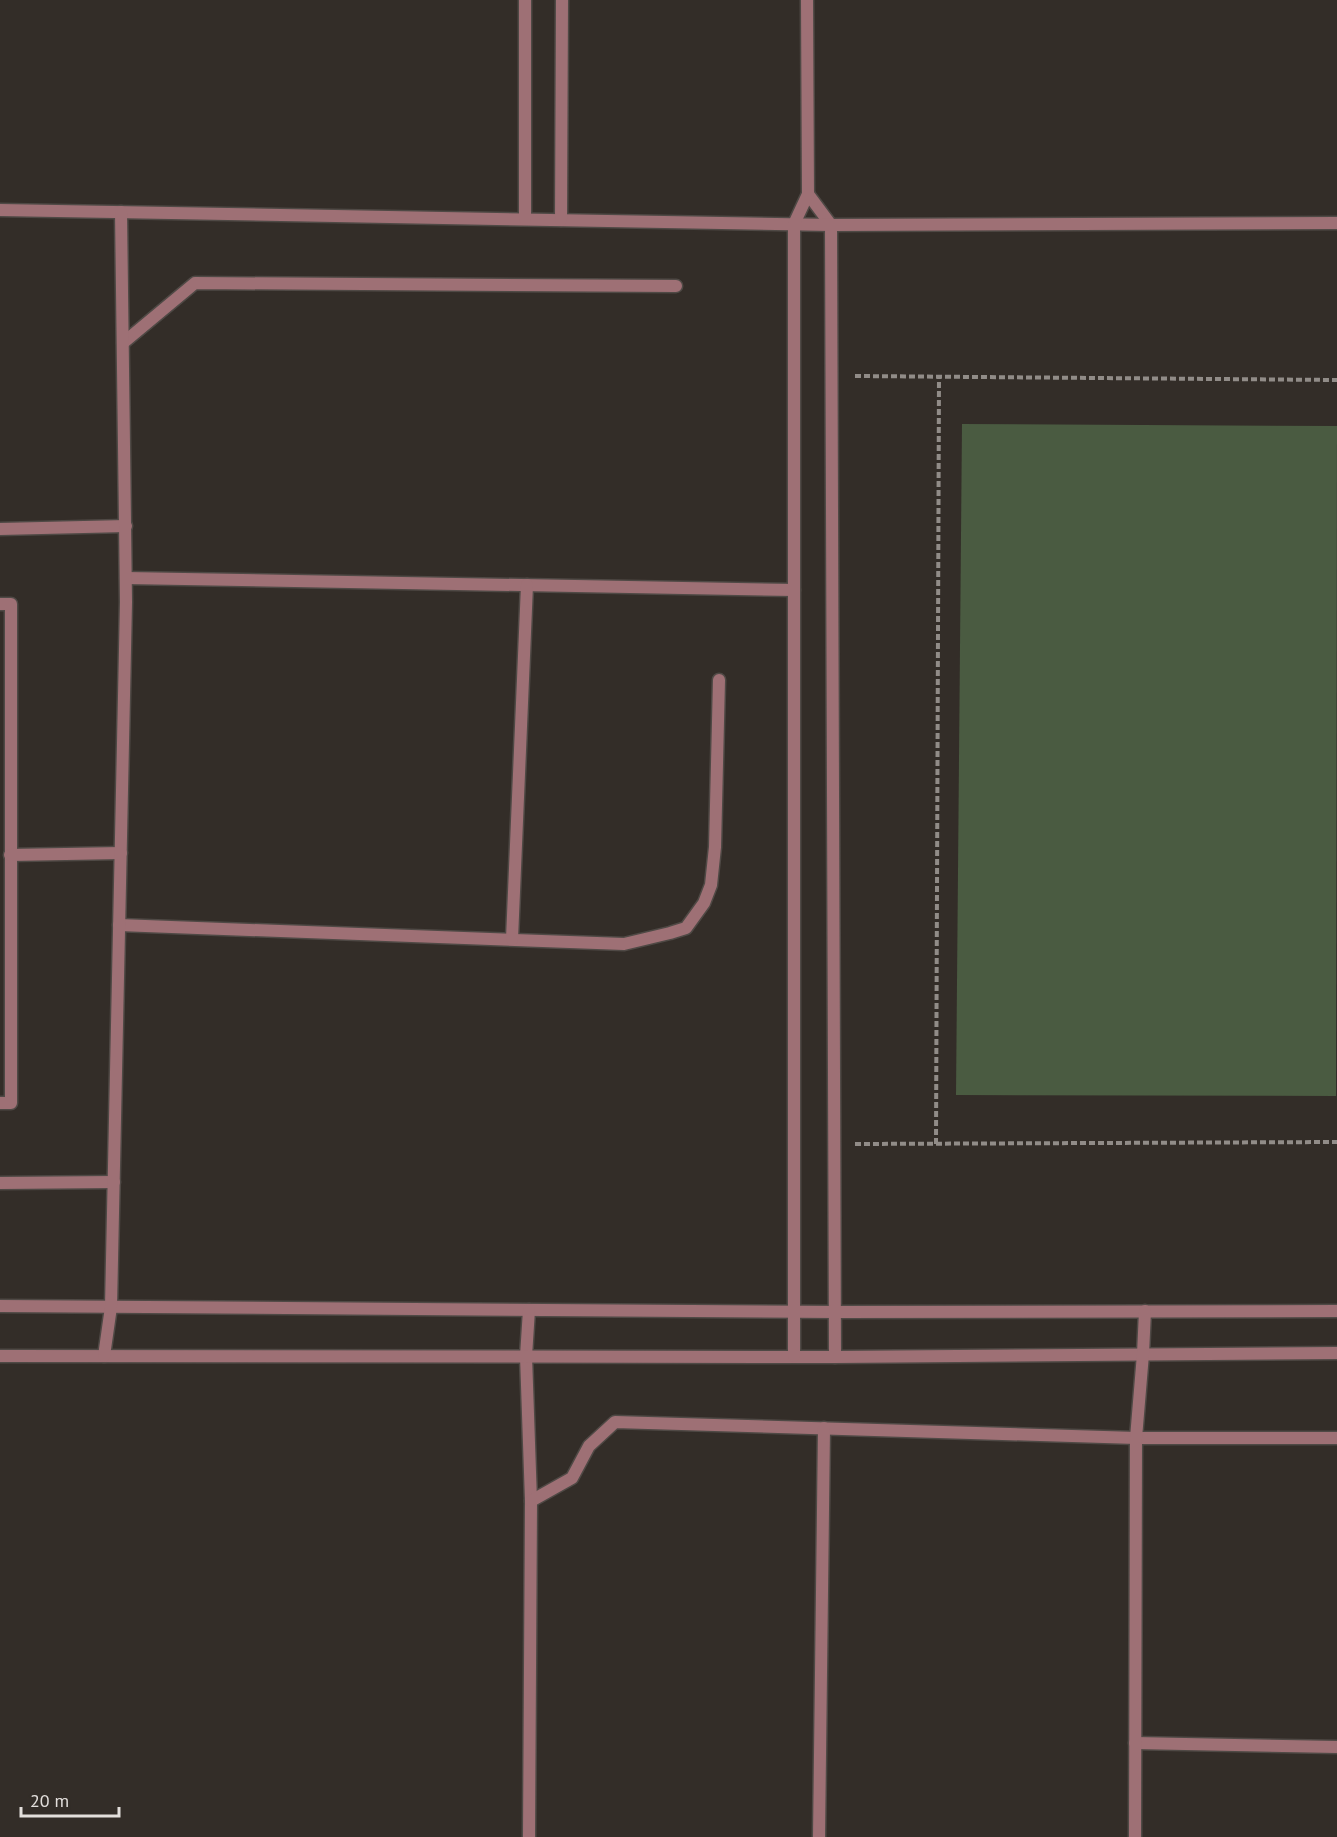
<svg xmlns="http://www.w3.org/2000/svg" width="1337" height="1837" font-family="'PT Sans',sans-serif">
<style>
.green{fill:#4a5b41}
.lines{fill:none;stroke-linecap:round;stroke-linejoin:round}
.service-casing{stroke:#4f4945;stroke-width:15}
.path{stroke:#918c88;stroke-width:4;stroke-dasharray:6 3;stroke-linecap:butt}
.service{stroke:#9e7075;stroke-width:12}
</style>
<rect width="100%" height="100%" fill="#332d28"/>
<!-- green -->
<path class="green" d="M962,424L1337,426L1336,1096L956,1095Z"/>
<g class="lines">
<defs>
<g id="service">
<path d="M808,194L831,225L835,1357"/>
<path d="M0,210L831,225L1337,223"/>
<path d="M525,219V0"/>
<path d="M561,220L562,0"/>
<path d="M123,343L195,283L676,286"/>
<path d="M0,529L126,526"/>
<path d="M126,578L794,590"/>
<path d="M0,604H11V1103H0"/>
<path d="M10,855L121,853"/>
<path d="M119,925L624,944L670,933L686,928L704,903L711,885L715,847L719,680"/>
<path d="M512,939L527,585"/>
<path d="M0,1183L114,1182"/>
<path d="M0,1306L835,1312L1337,1311"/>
<path d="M529,1310L526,1356L531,1501L529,1837"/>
<path d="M0,1356L835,1357L1337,1353"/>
<path d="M104,1356L111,1307L126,602L121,212"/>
<path d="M794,1356V224L808,194L807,0"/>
<path d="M531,1501L572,1478L589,1446L615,1422L1136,1438H1337"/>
<path d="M1135,1743L1337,1747"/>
<path d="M819,1837L824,1428"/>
<path d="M1135,1837L1136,1438L1143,1354L1145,1311"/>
</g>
</defs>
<!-- service casing -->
<use href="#service" class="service-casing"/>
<!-- path -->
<g class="path">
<path d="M855,376L1337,380"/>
<path d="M855,1144L1337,1142"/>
<path d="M936,1144L939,377"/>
</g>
<!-- service -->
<use href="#service" class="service"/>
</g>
<!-- scale -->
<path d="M21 1807v9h98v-9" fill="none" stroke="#e3dfdc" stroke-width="3"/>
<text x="30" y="1807" font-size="18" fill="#e3dfdc" stroke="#332d28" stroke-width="4.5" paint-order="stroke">20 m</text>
</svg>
